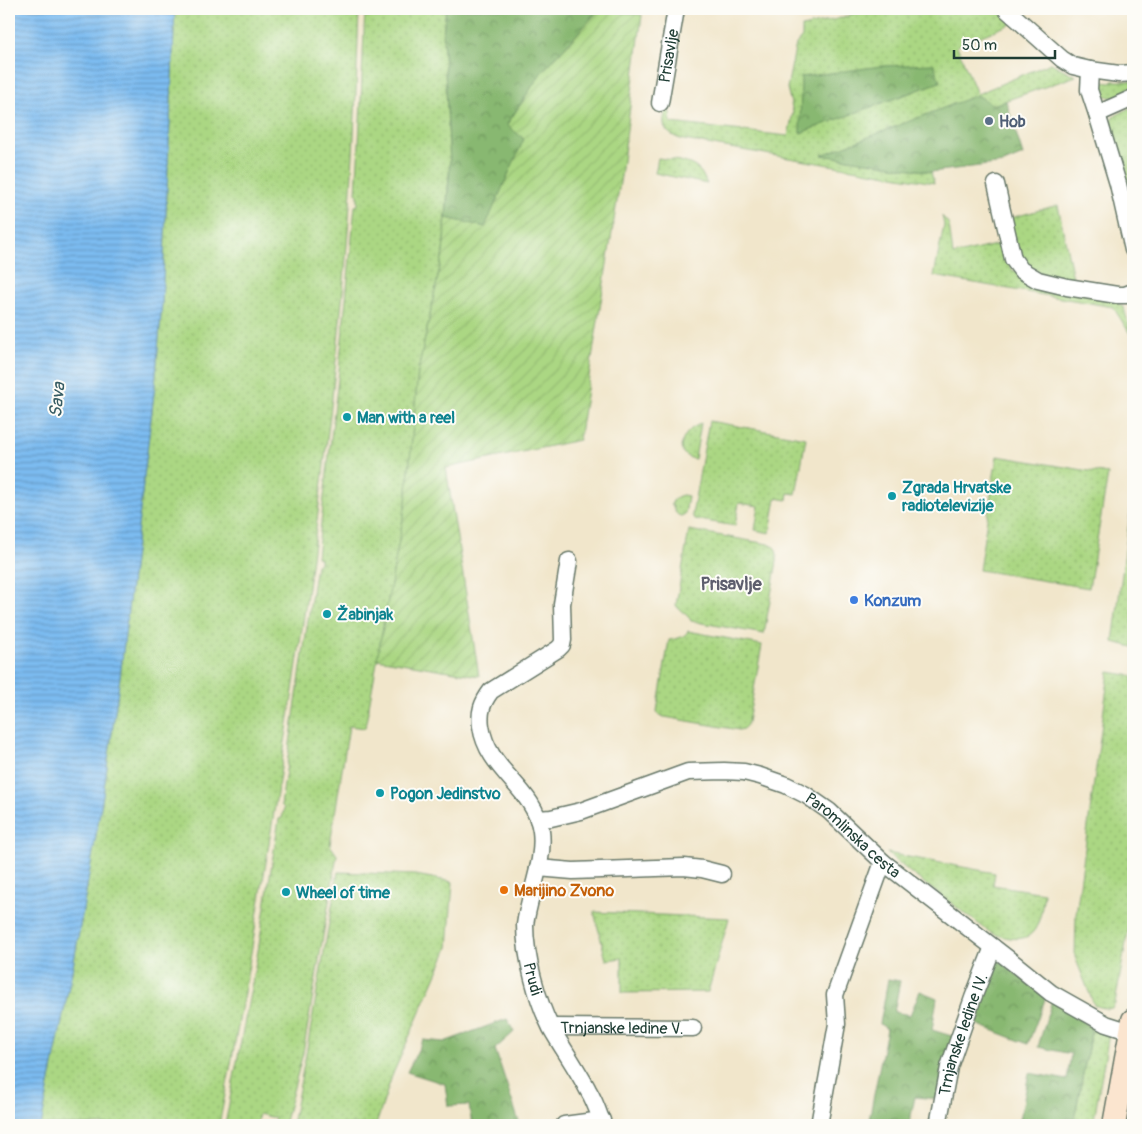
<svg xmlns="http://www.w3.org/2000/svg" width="1142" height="1134" font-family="Pangolin,sans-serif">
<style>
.grass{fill:url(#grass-dots);stroke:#658a5c}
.forest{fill:url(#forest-crowns);stroke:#547a52}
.garden{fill:url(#garden-furrows);stroke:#658a5c}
.water{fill:url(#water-rules);stroke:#4e7c92}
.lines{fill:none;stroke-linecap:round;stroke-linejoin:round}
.minor-casing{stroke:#687869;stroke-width:19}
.secondary-casing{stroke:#687869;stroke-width:25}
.minor{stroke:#fff;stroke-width:16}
.secondary{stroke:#fbe5cf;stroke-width:22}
.service-dot{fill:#5c6f8a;stroke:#fdfcf7;stroke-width:2}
.culture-dot{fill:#0f9aa8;stroke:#fdfcf7;stroke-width:2}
.shop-dot{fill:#3f7fe0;stroke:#fdfcf7;stroke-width:2}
.food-dot{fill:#e8710a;stroke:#fdfcf7;stroke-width:2}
.labels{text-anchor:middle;stroke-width:4;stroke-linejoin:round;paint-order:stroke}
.street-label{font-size:16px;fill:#1f3d34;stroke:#fdfcf7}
.service-label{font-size:16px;font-weight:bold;fill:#4e5e75;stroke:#fdfcf7;text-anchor:start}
.culture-label{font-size:16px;font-weight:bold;fill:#0d838f;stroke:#fdfcf7;text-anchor:start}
.shop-label{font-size:16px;font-weight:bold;fill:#366cbe;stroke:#fdfcf7;text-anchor:start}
.food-label{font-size:16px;font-weight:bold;fill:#c56008;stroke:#fdfcf7;text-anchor:start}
.water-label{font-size:18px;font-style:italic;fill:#365c63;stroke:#fdfcf7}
.neighbourhood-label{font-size:18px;font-weight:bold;fill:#5d5e6d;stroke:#fdfcf7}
</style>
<defs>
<pattern id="grass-dots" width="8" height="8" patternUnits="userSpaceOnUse" patternTransform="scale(1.25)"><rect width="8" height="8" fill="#abd783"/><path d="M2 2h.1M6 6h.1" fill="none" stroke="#93b972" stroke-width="1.8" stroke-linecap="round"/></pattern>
<pattern id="forest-crowns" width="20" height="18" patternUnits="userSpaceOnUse" patternTransform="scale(1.25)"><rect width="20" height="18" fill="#88b871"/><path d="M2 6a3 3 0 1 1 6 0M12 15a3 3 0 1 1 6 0" fill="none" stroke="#6f975e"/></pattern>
<pattern id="garden-furrows" width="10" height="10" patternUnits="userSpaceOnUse" patternTransform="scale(1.25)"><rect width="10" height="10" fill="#abd783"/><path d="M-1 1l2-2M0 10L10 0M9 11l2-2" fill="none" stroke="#93b972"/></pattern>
<pattern id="water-rules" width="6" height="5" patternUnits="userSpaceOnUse" patternTransform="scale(1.25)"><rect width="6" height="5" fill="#7cbbf0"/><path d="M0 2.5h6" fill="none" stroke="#6599c3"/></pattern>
</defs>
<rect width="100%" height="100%" fill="#fdfcf7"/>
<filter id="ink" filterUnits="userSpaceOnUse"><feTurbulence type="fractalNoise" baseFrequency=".02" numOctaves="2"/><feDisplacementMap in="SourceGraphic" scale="10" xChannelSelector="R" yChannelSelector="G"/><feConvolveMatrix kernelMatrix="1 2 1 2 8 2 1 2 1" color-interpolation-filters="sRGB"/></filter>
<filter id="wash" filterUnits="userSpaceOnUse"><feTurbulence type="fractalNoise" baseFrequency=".0096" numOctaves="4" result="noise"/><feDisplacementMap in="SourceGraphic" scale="20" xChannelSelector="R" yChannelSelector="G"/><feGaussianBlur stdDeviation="1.12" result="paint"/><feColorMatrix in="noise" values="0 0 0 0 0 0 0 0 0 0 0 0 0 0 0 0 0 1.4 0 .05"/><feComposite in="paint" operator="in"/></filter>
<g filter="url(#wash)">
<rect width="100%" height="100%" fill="#f1e6cb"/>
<!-- grass -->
<g class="grass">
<path d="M175,9H359C356,103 352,197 343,291C328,451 306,610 281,768C262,888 243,1007 219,1125H41L74,961L103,795L120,677L155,385L162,303Z"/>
<path d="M365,9H446L443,33L450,163L443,253L418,372L406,503L365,728L349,726L330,845L337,855L303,1053L284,1125H273L275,1118L259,1114L256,1125H225L258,951L279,819L282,818L284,808L281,805L316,565L320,563V558L317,557L339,370L355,206L358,205V195L356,193L359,145Z"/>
<path d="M867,9H996L1013,23L957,46L977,94L1051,63L1076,76L993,105L824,155L931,172L934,183L684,140C676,138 665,133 664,124C663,120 665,115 665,111L670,112L671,123L788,136L793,112L787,88L796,44L802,37V27L841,18Z"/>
<path d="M1112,81H1133V90C1120,97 1112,102 1098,91V87L1101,82L1111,83Z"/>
<path d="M1133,106V205L1128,206L1110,125L1113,117Z"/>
<path d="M658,158C671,160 689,160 699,170C703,174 705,180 707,184L655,173Z"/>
<path d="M1058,205L1074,283L1046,276L1020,261L1007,219Z"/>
<path d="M942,216L949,224L953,255L1004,243L1012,270L1115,301L1124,308L1132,337L1113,307L934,276L944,225Z"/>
<path d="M709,421L806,438L796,494L788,493L787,500L776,498L770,533L755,530L759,506L739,503L735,526L694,519L692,515Z"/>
<path d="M701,423L695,459C678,456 678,444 688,432C691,428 697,426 701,423Z"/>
<path d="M997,456L1108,474L1089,588L979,570Z"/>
<path d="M1133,491V647L1113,642Z"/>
<path d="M683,495L688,496L685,514L681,516C676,515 674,511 673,506L671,505C673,499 677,496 683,495Z"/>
<path d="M689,530L768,544C777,546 777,552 777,561L764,634L691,621C688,614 679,611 676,605Z"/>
<path d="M688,631L762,645L748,722C746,727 744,729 739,730L659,716L657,711L669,640C677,639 685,637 688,631Z"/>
<path d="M1109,672L1133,676V904L1115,1003L1112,1008L1106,1009L1094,1005L1075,957L1076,914Z"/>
<path d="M887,853L995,873L993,885L1044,893C1039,932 1034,948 991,933L912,874Z"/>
<path d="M338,872L416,875L453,882L448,948L392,1076L376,1125H292L306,1054Z"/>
<path d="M594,912L729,918L708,992L622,993V958L606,960Z"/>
<path d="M1092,1028L1109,1034L1093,1125H1073Z"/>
<path d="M1133,1073V1125H1124Z"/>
</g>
<!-- forest -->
<g class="forest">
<path d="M446,9H600L541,73L507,124L524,139L485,227L446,218L450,163L443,33Z"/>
<path d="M934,64L940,82L800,133L801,77L881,66Z"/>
<path d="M977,95L993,105L1006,101L1023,155L1004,163L931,172L822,155Z"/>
<path d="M997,959L1046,997L1028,1044L971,1022Z"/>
<path d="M888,979L900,981L894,1012L910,1015L920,991L937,998L932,1030L955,1037L939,1099L915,1097L909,1125H868L887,1029L880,1024Z"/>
<path d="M1052,1000L1092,1028L1073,1125H1019L1029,1073L1067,1080L1071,1054L1038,1047Z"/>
<path d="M507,1019L514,1032L495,1049L520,1125H472L469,1105L448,1106L445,1084L407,1072L423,1040L444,1042Z"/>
</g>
<!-- garden -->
<path class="garden" d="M600,9L642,15L621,176L579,440L446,468L479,676L377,659L406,503L418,372L443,253L446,218L485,227L524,139L507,125L541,73Z"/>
<!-- water -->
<path class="water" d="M9,9H175L162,303L155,385L120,677L103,795L74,961L41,1125H9Z"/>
</g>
<g filter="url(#ink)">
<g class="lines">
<defs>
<g id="minor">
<path d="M1006,9L1062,59L1073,66L1090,70L1089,90L1097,114L1118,184L1133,250"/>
<path d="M1090,70L1119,74L1133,73"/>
<path id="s1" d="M660,103L676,9"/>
<path d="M1097,114L1133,98"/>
<path d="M996,184L1013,259L1021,270L1038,280L1067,287L1117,295H1125L1133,292"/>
<path id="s2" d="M569,561L562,604L563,640L562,645L558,649L491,691C482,703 479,712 481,726C487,771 535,788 541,831C545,861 529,894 525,925C525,956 537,1000 551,1028C563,1049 577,1069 588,1090C595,1101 599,1114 603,1125"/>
<path id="s3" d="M538,819L551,818L581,811L688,772L724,771L744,772L760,776L786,785L806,795L829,811L883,862L1015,964L1051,993L1106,1024L1131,1032"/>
<path d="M538,868L573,871L684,867L702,869L722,874"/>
<path id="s4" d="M551,1027L693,1028"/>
<path d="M564,1125L602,1120"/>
<path d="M819,1125L837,1024L835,995L883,862"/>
<path id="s5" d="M938,1125L949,1067L973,998L993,947"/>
</g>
<path id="secondary" d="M1114,1125L1133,1020"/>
</defs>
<!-- minor casing -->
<use href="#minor" class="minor-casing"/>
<!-- secondary casing -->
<use href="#secondary" class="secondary-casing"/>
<!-- minor -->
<use href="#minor" class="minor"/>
<!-- secondary -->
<use href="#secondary" class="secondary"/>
</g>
</g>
<!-- markers -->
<circle class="service-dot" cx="989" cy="121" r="5"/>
<g class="culture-dot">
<circle cx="347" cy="417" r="5"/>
<circle cx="892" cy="496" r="5"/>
<circle cx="327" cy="614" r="5"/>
<circle cx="380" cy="793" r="5"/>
<circle cx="286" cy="892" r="5"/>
</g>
<circle class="shop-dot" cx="854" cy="600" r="5"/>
<circle class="food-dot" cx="504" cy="890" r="5"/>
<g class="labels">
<!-- street labels -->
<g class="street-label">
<text dy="6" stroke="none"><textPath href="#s1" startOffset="48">Prisavlje</textPath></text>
<text dy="6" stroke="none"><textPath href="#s3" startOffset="342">Paromlinska cesta</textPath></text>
<text dy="6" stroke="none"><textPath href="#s2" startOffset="480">Prudi</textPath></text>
<text dy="6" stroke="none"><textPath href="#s4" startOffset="71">Trnjanske ledine V.</textPath></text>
<text dy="6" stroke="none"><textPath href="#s5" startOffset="94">Trnjanske ledine IV.</textPath></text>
</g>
<!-- service labels -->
<g class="service-label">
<text x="999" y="127">Hob</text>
</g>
<!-- culture labels -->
<g class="culture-label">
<text x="357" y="423">Man with a reel</text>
<text x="902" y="493">Zgrada Hrvatske<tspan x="902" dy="18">radiotelevizije</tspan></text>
<text x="337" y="620">Žabinjak</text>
<text x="390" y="799">Pogon Jedinstvo</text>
<text x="296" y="898">Wheel of time</text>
</g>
<!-- shop labels -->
<g class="shop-label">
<text x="864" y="606">Konzum</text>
</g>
<!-- food labels -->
<g class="food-label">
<text x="514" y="896">Marijino Zvono</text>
</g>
<!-- water labels -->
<g class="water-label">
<text transform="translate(57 400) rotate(-84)" y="6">Sava</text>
</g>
<!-- neighbourhood labels -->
<g class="neighbourhood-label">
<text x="731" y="590">Prisavlje</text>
</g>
</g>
<!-- margin -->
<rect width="1142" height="1134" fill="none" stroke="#fdfcf7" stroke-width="30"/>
<!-- scale -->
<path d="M954 50v8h101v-8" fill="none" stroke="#1f3d34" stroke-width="2.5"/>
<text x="962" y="50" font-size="15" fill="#1f3d34" stroke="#fdfcf7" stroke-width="4" paint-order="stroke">50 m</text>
</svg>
